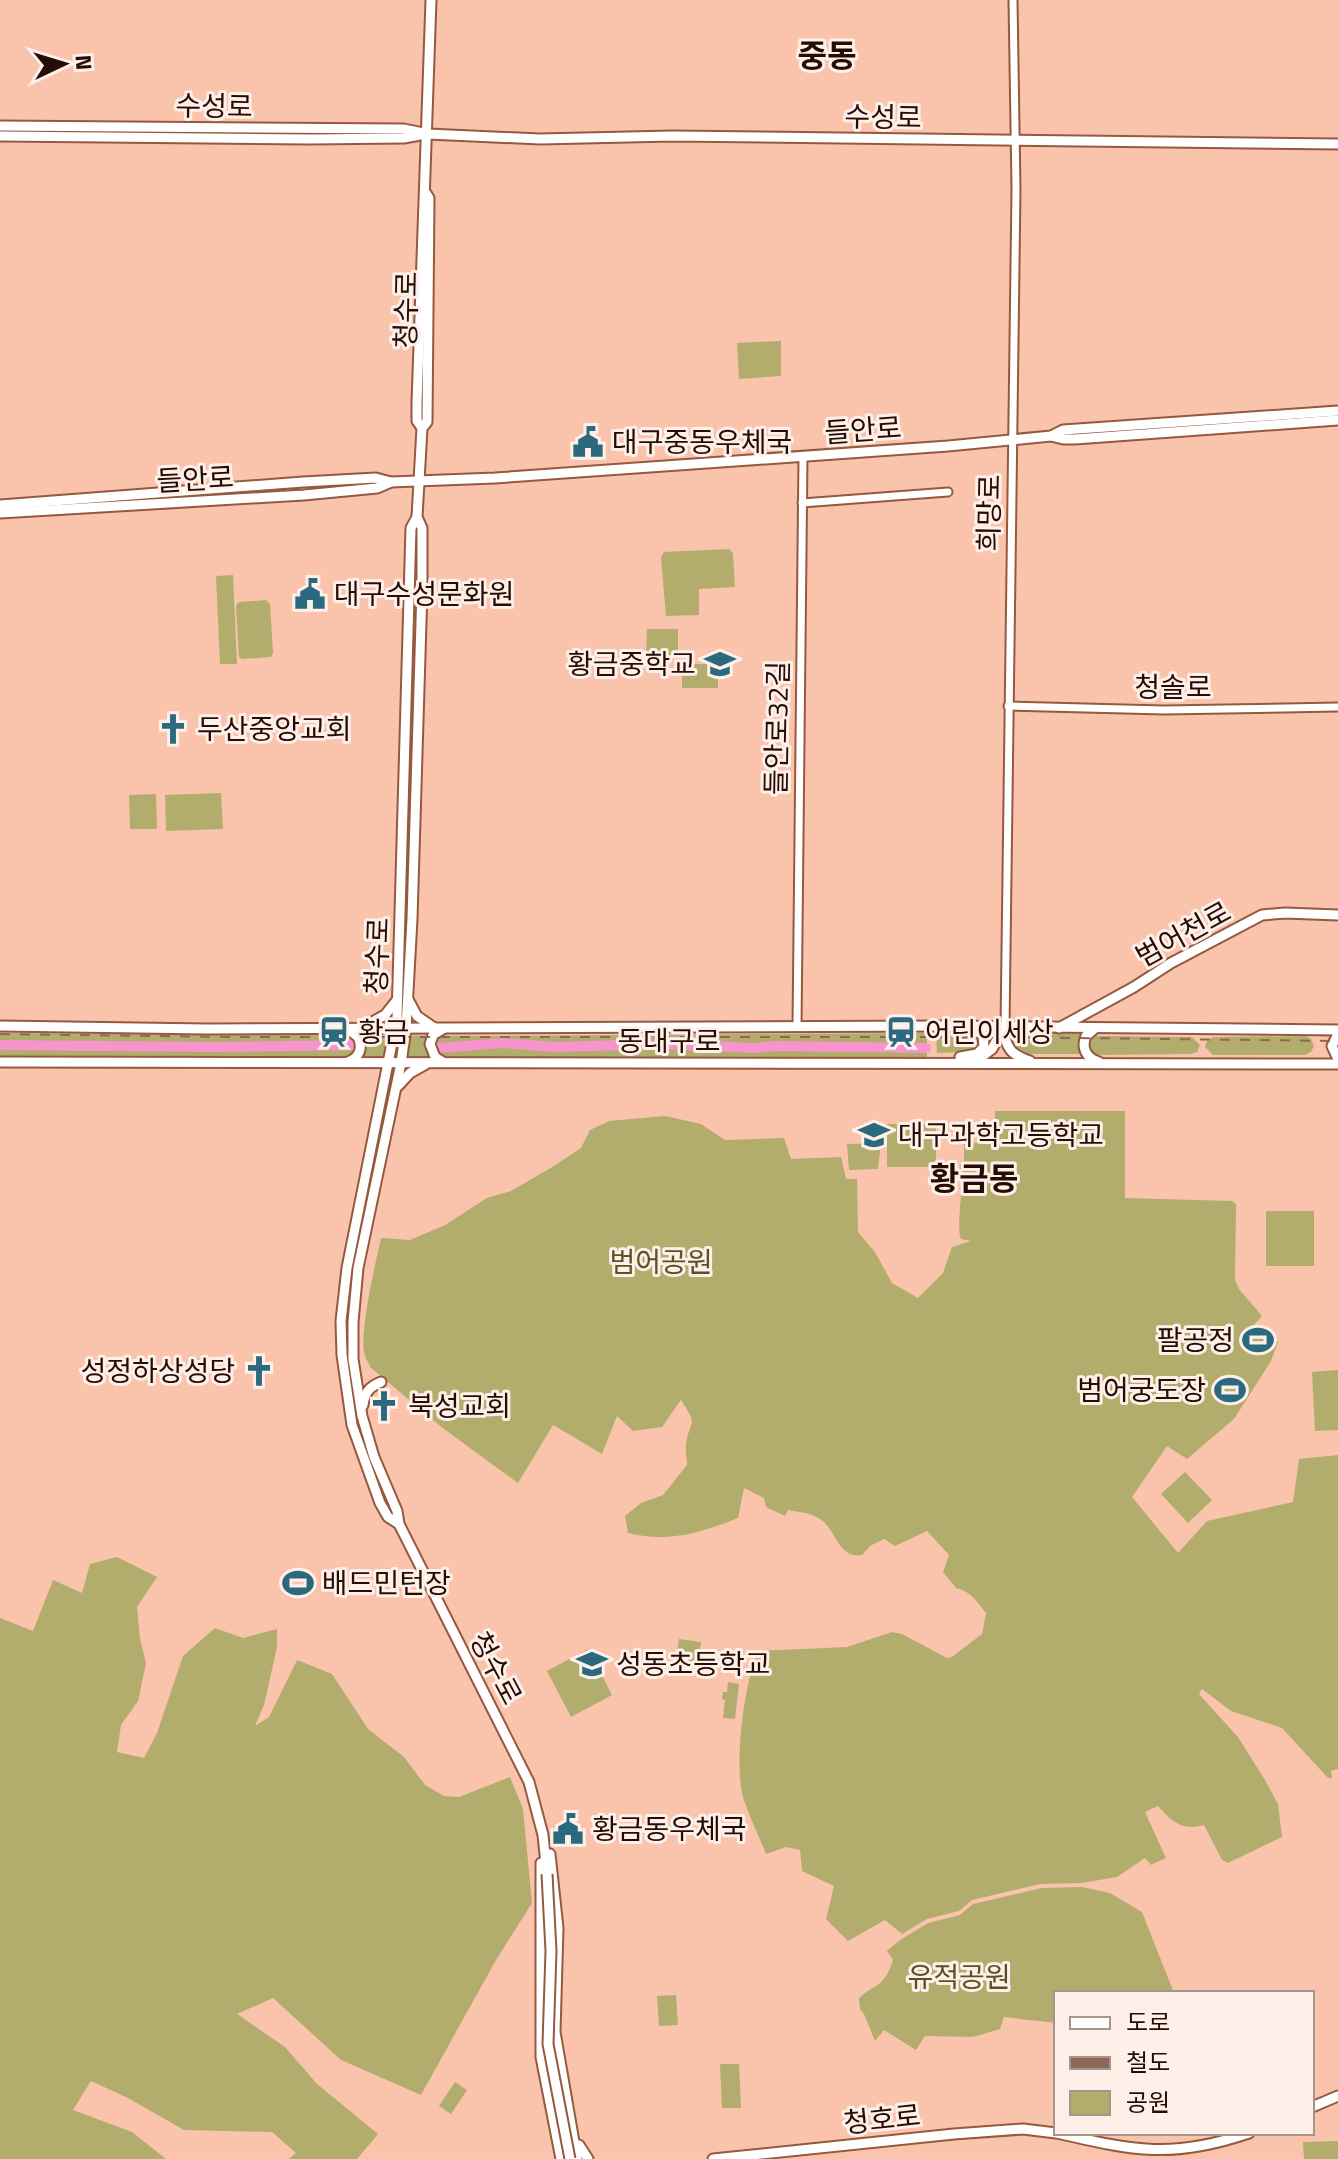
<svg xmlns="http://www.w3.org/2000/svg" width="1338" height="2159" font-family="'Titillium Web','Noto Sans KR',sans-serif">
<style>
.green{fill:#b2ad6d}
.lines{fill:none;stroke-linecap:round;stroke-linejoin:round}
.river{stroke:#f794cd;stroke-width:10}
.minor-casing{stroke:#94593e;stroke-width:11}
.major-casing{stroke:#94593e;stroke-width:13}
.minor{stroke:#fff;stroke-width:7}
.major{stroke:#fff;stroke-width:9}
.rail{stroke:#8e6857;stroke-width:2;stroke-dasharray:10 10;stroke-linecap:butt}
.major-bridge-casing{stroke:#94593e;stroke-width:13;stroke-linecap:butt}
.major-bridge{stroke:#fff;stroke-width:9}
.labels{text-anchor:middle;stroke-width:6;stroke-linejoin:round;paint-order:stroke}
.street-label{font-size:28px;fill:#240d04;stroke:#feefe9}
.poi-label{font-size:28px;fill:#240d04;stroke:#feefe9;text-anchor:start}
.park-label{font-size:28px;fill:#575324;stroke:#feefe9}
.quarter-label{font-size:32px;font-weight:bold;fill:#240d04;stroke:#feefe9}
</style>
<rect width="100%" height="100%" fill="#fac4ac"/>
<!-- green -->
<g class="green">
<path d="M781,341V376L739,379L737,343Z"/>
<path d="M729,549L733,553L735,587L699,589V615L666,616L661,557L664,552Z"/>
<path d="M233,575L237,664H220L216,576Z"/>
<path d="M266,600L270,604L273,653L271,657L242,659L239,657L236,606L239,602Z"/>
<path d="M647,629H678V657L646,656Z"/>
<rect x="682" y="664" width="36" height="24"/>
<path d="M221,793L223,829L166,831L165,795Z"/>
<path d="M156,794L157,829H130L129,795Z"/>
<path d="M976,1031L984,1042L976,1052L937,1053L936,1032Z"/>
<path d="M1018,1032L1086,1034L1079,1045L1084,1054H1020L1012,1044Z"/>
<path d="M0,1033L481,1036L927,1033V1058L0,1056Z"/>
<path d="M1095,1036L1192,1037L1200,1045L1197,1052L1191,1054L1096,1055L1092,1054L1086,1047L1089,1039Z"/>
<path d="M1306,1036L1311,1039L1314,1046L1311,1052L1305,1055H1213L1205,1047L1207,1041L1213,1037Z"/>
<path d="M995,1111H1125V1198L1232,1201L1236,1204L1235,1280L1239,1289L1262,1316L1249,1330L1269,1328L1278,1342L1271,1361L1234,1419L1187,1459L1167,1446L1132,1497L1178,1553L1207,1521L1293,1502L1299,1459L1338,1455V1769L1331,1771L1332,1778H1328L1282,1728L1231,1711L1202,1689L1199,1694L1238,1737L1265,1780L1278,1804L1282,1837L1228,1863L1222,1860L1204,1825C1182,1831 1172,1822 1158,1806L1145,1812L1166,1858L1151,1865L1145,1858L1117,1877L1082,1883L1040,1884L972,1900L959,1911L927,1919L902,1934L885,1920L848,1941L826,1919L834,1886L802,1871L800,1850L786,1847L766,1854C759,1836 749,1816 743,1797C734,1765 744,1680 759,1651L847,1647L892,1632L902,1634L947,1658L952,1657L982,1634L986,1613C977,1602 971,1591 956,1588L943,1572L949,1555L927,1531L895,1546L884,1539L870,1546L862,1555C838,1559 836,1529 820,1519C811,1513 799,1512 788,1510L785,1516L766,1507L764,1498L744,1488L738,1518C701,1533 667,1543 628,1533L625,1516L641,1503L663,1495L687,1465C687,1459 685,1450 686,1444C690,1418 699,1428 681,1400L662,1427L633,1431L617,1416L602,1454L553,1425L518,1483L444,1429L370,1367C369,1363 366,1360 365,1356C358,1336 376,1261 381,1238L410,1240L445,1225L487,1198L511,1191L554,1166L581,1148L590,1130L609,1121L665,1116L701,1124L725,1140L784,1138L791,1159L841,1157L846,1179H857L858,1232L875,1252L892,1283L918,1298L943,1273L952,1247L971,1241L961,1239C956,1229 963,1185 963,1170L960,1169V1164H964V1143L995,1142Z"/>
<rect x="887" y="1124" width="49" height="43"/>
<path d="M881,1143L878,1169L849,1170L847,1144Z"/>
<rect x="1266" y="1211" width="48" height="55"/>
<path d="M1338,1370V1430L1315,1431L1312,1372Z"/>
<path d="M1185,1472L1212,1500L1188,1523L1161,1494Z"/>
<path d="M117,1557L157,1577L137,1607L140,1639L146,1663L138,1701L121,1725L117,1752L144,1758L157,1733L183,1656L215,1628L243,1638L277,1629V1647L264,1705L255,1726L269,1717L297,1660L332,1674L368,1729L404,1757L425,1785L444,1796L459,1797L510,1777L523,1809L532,1903L496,1960L421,2095L341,2060L273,1998L237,2014L285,2047L317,2084L378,2134L357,2159H289L296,2153L272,2132L184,2130L128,2098L91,2081L73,2110L132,2132L166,2159H0V1618L33,1631L53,1580L82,1593L90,1564Z"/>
<path d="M679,1639L701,1642L698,1664L685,1671L677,1651Z"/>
<path d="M588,1649L612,1695L571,1717L547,1671Z"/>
<path d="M728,1682L739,1684L735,1719L723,1718L725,1700L722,1699L723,1692H727Z"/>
<path d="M1082,1887L1110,1893L1142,1912L1174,1993H1056V2023L1004,2017L1000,2029L973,2037L925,2036L916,2050L884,2030L875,2041L864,2014L860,2009L859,1998C877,1982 884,1988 893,1960L887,1951L900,1940L928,1923L960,1915L973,1904L1042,1888Z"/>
<path d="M676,1995L678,2025L659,2026L657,1996Z"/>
<path d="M720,2064H739L741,2108H722Z"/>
<path d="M455,2082L467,2090L451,2114L439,2106Z"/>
<path d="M1338,2141V2159H1304L1303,2142Z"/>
</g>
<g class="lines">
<!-- river -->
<g class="river">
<path d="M0,1045L214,1047L354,1045"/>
<path d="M439,1048L503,1043L555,1047L663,1044L755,1048L775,1046L926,1048"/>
</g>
<defs>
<g id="minor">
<path d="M802,503L948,492"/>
<path d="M1008,706L1164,710L1338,707"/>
<path d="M797,1027L803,456"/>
<path d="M1005,1027L1016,189L1013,0"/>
</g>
<g id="major">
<path d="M0,126L404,129L428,134L540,139L672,136L1338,144"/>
<path d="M0,136L310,139L404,138L420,135"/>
<path d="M426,193L429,198L427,422L422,428L417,517L422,528V589L412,919L406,1028L401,1063L358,1268L353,1322V1359L362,1416L374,1457L397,1511L399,1524L529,1782L543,1835L547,1874"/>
<path d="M422,428L417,421V403L431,0"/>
<path d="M1051,436L1063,439H1075L1338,420"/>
<path d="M0,505L303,482L376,478L391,482L495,478L948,446L1051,436L1063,430L1338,411"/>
<path d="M0,513L304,495L377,488L391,482"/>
<path d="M409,1001L417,1016L433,1027"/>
<path d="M367,1025L385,1015L397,1000"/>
<path d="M0,1026L207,1029L940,1026L1338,1030"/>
<path d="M1005,1027C1004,1047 1011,1055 1030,1061"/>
<path d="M1059,1028L1134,987L1171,963L1262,915L1285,913L1338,915"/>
<path d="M348,1029L358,1037C363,1048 360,1057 348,1062"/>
<path d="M443,1029L433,1035L430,1044L435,1057L443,1062"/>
<path d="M1094,1029L1086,1036C1081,1048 1086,1058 1099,1062"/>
<path d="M1338,1034L1332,1046L1338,1059"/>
<path d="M960,1057L977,1054L984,1047L983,1035L972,1029"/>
<path d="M977,1060L992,1049L1003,1029"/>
<path d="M0,1062L1338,1064"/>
<path d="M398,1086L410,1073L426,1064"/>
<path d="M363,1405C365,1392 369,1387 381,1382"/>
<path d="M399,1524L388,1517L380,1503L352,1425L342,1355L341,1321L347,1268L397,1018L411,528L417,517"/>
<path d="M550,1854L558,1928L555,2032L577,2159"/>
<path d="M541,1863V2057L561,2159"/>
<path d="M1312,2107L1338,2096"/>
<path d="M1057,2133C1135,2151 1172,2159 1249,2133"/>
<path d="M579,2145L588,2159"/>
<path d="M713,2159L954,2134L1023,2129L1056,2133"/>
</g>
</defs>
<!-- minor casing -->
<use href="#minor" class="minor-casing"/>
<!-- major casing -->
<use href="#major" class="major-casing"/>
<!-- minor -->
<use href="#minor" class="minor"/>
<!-- major -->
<use href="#major" class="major"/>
<!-- rail -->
<path class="rail" d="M0,1034L236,1037H992L1338,1041"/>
<defs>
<path id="major-bridge" d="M547,1874L551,1951L548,2044L570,2159"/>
</defs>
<!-- major-bridge casing -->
<use href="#major-bridge" class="major-bridge-casing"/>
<!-- major-bridge -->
<use href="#major-bridge" class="major-bridge"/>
</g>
<!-- icons -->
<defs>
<symbol id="civic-bare" viewBox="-9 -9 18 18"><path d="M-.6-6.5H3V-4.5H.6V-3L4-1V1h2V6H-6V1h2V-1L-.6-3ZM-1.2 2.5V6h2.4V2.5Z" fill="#2b697f" stroke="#feefe9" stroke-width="2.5" paint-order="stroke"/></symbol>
<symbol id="school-bare" viewBox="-9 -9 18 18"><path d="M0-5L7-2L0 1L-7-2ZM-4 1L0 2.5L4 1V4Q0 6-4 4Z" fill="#2b697f" stroke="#feefe9" stroke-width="2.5" paint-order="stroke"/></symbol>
<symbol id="church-bare" viewBox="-9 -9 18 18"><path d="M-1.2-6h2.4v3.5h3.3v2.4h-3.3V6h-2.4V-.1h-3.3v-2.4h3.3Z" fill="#2b697f" stroke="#feefe9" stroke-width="2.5" paint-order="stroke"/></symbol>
<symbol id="station-bare" viewBox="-9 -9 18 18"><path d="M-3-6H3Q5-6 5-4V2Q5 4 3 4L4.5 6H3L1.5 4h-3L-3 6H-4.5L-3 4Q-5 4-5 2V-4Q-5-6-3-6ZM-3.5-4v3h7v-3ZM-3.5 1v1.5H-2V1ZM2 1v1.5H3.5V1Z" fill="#2b697f" stroke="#feefe9" stroke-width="2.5" paint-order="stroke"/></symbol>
<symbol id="stadium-bare" viewBox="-9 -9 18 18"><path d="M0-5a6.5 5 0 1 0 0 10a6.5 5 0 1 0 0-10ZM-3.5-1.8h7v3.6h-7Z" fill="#2b697f" stroke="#feefe9" stroke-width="2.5" paint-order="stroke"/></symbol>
</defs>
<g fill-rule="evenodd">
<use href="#civic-bare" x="566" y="420" width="44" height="44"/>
<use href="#civic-bare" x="288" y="572" width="44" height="44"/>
<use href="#school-bare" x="698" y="642" width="44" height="44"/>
<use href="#church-bare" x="151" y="707" width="44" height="44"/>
<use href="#station-bare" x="312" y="1010" width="44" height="44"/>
<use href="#station-bare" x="879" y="1010" width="44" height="44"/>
<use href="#school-bare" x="852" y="1113" width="44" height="44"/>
<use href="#stadium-bare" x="1236" y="1318" width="44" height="44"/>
<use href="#church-bare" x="237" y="1349" width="44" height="44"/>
<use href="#stadium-bare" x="1208" y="1368" width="44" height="44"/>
<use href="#church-bare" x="362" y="1384" width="44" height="44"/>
<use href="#stadium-bare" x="276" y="1561" width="44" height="44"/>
<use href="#school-bare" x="570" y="1642" width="44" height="44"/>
<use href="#civic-bare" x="546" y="1807" width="44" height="44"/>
</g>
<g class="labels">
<!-- street labels -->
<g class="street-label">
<text transform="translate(214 106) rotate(1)" y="10">수성로</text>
<text transform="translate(883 117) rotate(1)" y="10">수성로</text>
<text transform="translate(406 310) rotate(-89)" y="10">청수로</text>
<text transform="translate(863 430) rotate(-4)" y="10">들안로</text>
<text transform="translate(195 479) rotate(-3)" y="10">들안로</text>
<text transform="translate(989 513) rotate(-89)" y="10">희망로</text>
<text x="1173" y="697">청솔로</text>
<text transform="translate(777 728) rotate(-89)" y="10">들안로32길</text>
<text transform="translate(1183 934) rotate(-29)" y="10">범어천로</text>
<text transform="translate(377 956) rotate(-88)" y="10">청수로</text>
<text x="669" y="1051">동대구로</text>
<text transform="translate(496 1668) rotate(62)" y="10">청수로</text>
<text transform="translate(882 2119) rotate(-6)" y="10">청호로</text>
</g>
<!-- poi labels -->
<g class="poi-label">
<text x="612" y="452">대구중동우체국</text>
<text x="334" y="604">대구수성문화원</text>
<text x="696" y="674" text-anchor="end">황금중학교</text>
<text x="197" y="739">두산중앙교회</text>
<text x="358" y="1042">황금</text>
<text x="925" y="1042">어린이세상</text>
<text x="898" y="1145">대구과학고등학교</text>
<text x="1234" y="1350" text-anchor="end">팔공정</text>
<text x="235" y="1381" text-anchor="end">성정하상성당</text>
<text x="1206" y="1400" text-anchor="end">범어궁도장</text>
<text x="408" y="1416">북성교회</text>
<text x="322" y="1593">배드민턴장</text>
<text x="616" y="1674">성동초등학교</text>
<text x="592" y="1839">황금동우체국</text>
</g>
<!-- park labels -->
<g class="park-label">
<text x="661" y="1272">범어공원</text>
<text x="959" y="1987">유적공원</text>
</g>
<!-- quarter labels -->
<g class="quarter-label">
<text x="827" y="67">중동</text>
<text x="974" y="1190">황금동</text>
</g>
</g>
<!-- legend -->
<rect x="1054" y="1991" width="260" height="144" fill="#feefe9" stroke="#a7958d" stroke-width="2"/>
<rect x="1070" y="2017" width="40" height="12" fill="#ffffff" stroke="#a7958d" stroke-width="2"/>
<text x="1126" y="2031" font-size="24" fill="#240d04">도로</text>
<rect x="1070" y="2057" width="40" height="12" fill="#8e6857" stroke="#a7958d" stroke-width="2"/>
<text x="1126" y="2071" font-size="24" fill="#240d04">철도</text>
<rect x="1070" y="2091" width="40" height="24" fill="#b2ad6d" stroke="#a7958d" stroke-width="2"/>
<text x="1126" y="2111" font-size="24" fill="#240d04">공원</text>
<!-- north arrow -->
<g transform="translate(64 64) rotate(86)" stroke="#feefe9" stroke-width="6" paint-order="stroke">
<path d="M0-6L14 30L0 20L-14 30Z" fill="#240d04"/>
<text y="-12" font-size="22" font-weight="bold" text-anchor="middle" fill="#240d04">N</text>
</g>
</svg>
